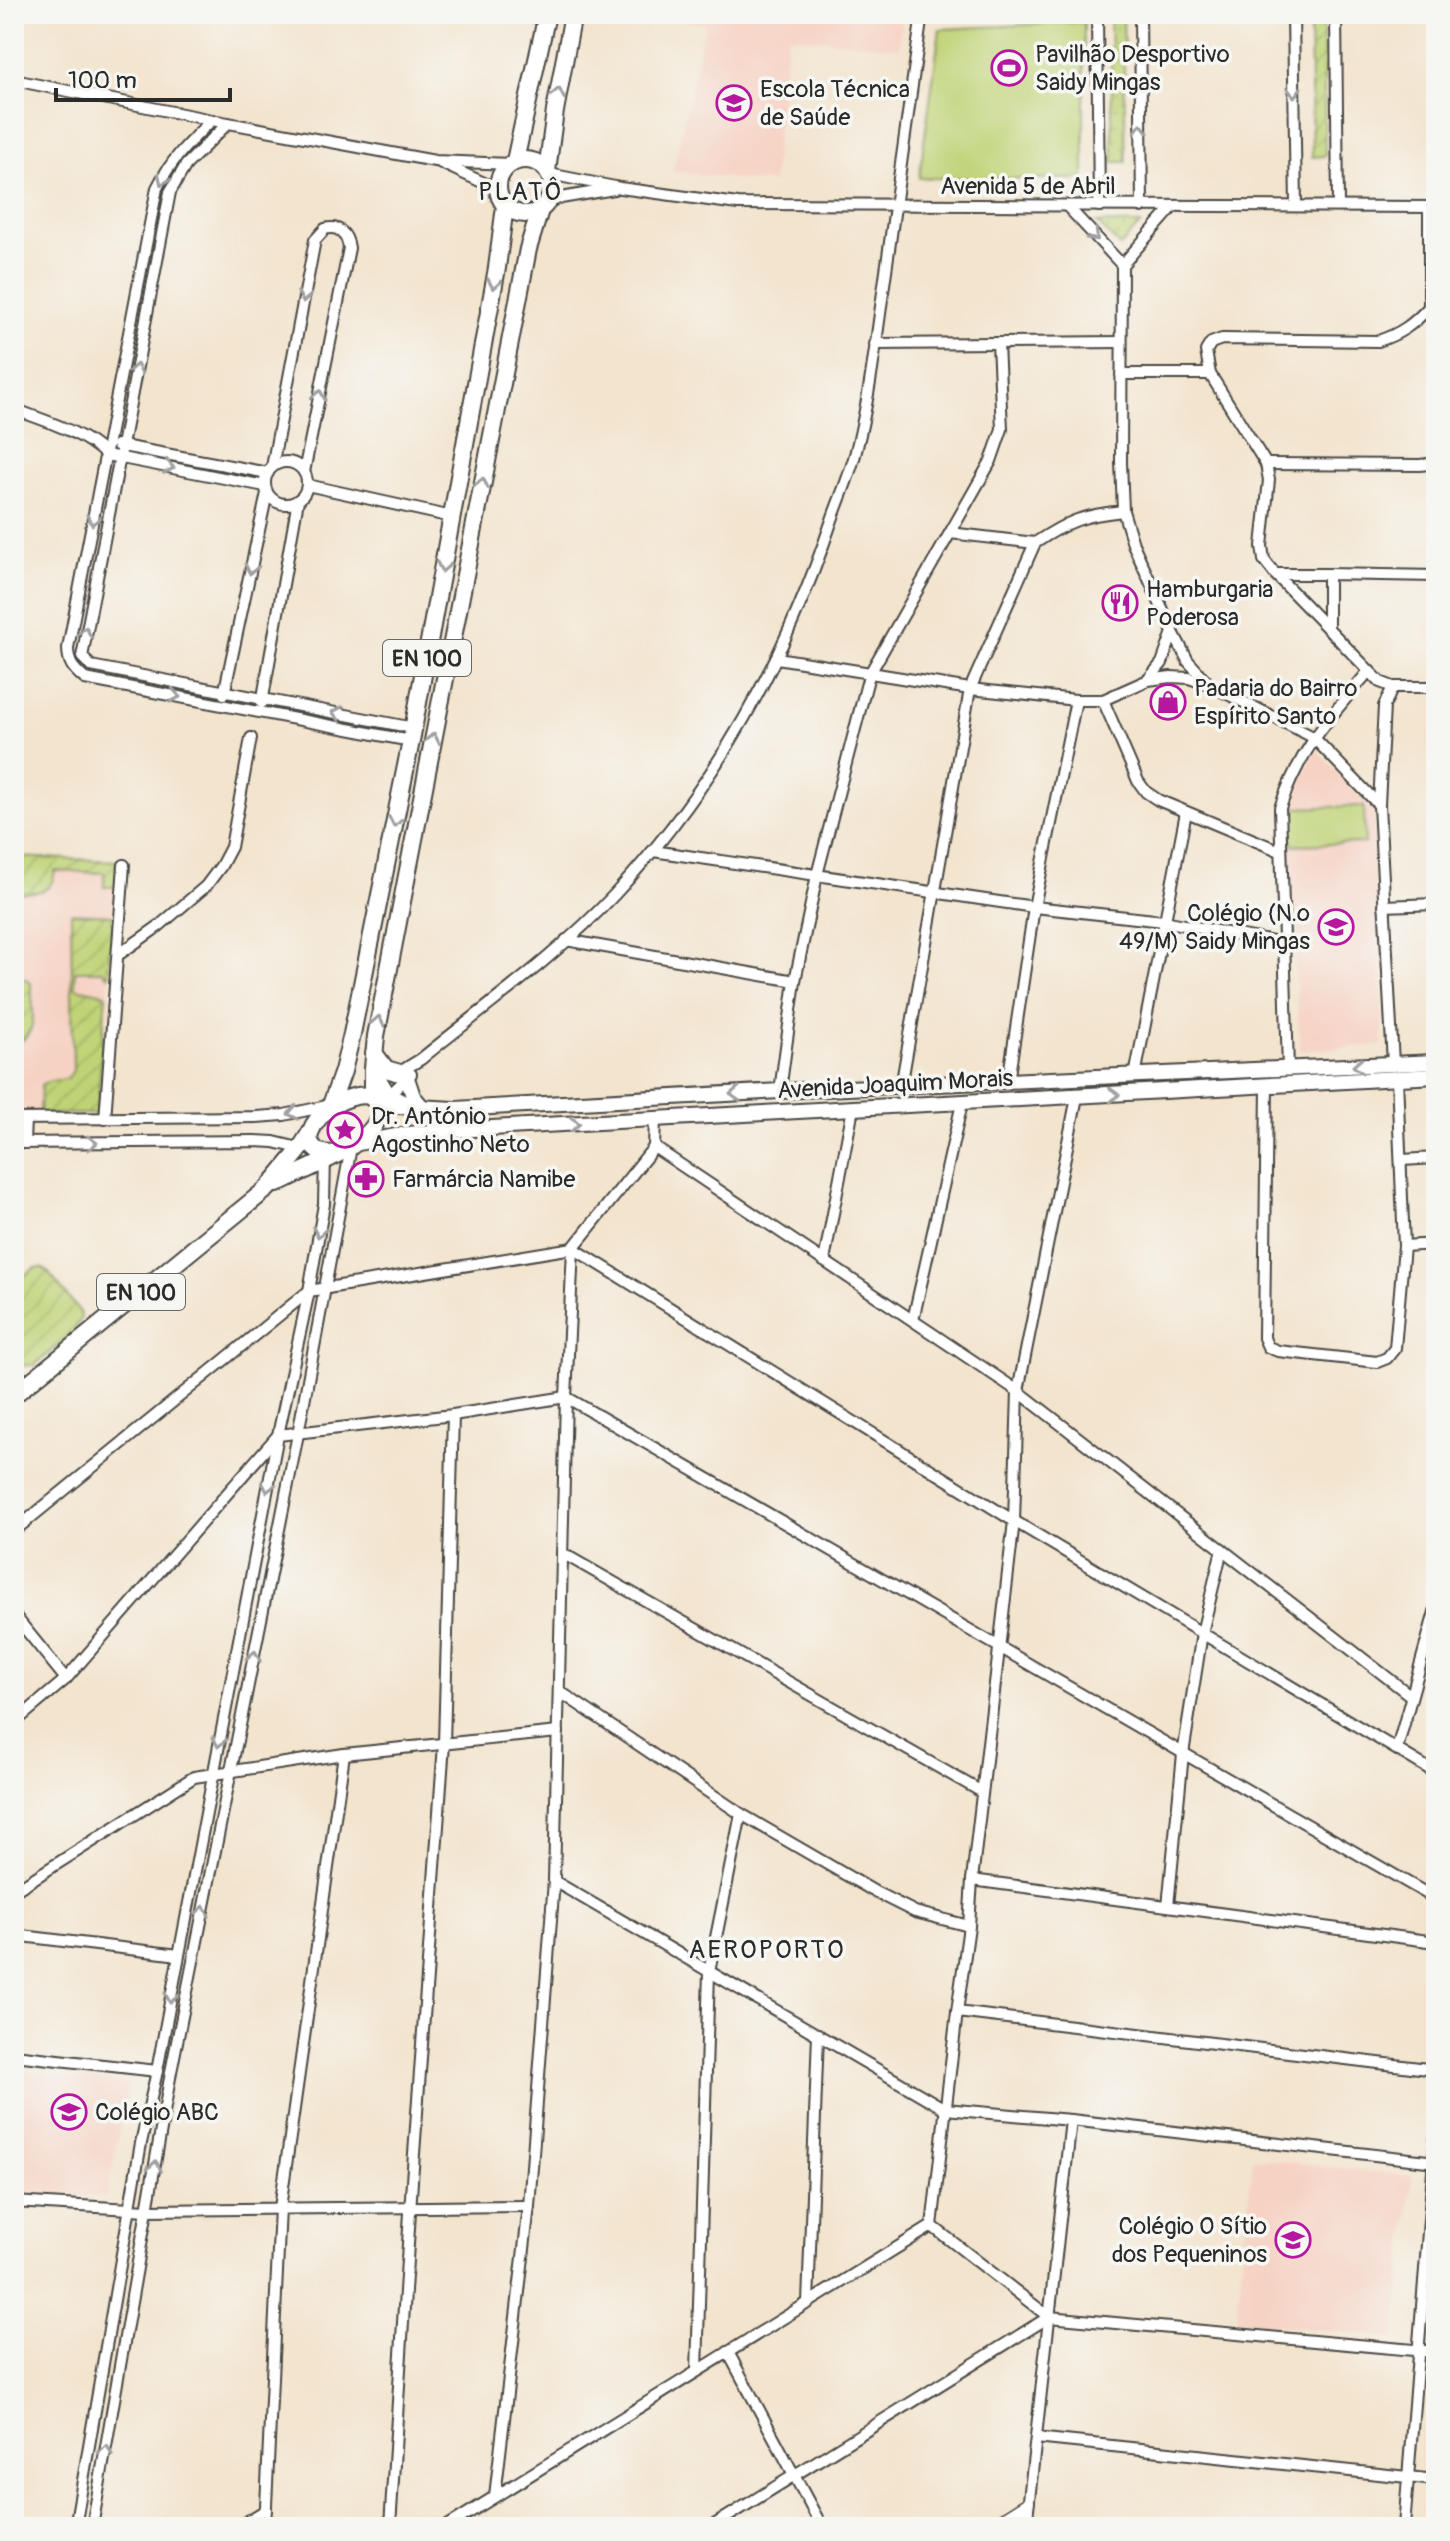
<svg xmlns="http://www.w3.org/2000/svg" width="1450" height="2541" font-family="Pangolin,sans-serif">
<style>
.built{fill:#f6d2c3}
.park{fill:url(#park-dots);stroke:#757f50;stroke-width:2}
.garden{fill:url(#garden-furrows);stroke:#757f50;stroke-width:2}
.pitch{fill:#bfd376;stroke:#757f50;stroke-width:2}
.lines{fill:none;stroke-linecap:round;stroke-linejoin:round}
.street-casing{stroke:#494743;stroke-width:14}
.secondary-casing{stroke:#494743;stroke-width:18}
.primary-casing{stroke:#494743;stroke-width:20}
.street{stroke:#fff;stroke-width:10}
.secondary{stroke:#fff;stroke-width:14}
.primary{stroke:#fff;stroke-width:16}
.oneway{stroke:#a0a0a0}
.labels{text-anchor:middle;stroke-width:7;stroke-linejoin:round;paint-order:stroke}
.shield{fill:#f6f6f2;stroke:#686867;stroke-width:2}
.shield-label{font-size:22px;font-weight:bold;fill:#2b2b2b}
.poi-label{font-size:24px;fill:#2b2b2b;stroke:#f6f6f2;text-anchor:start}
.street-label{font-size:24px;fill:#2b2b2b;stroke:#f6f6f2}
.neighbourhood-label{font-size:26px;letter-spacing:2px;fill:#2b2b2b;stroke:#f6f6f2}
</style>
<defs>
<pattern id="park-dots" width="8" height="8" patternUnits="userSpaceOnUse" patternTransform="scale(2)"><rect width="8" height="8" fill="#bfd376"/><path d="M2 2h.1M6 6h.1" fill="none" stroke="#a4b566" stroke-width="1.8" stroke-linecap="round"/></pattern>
<pattern id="garden-furrows" width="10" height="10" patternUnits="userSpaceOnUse" patternTransform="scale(2)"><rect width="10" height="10" fill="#bfd376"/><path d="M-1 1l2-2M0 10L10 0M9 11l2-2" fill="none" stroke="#a4b566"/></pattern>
</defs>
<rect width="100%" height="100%" fill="#f6f6f2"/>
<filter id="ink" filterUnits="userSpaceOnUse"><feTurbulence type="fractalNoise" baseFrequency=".0125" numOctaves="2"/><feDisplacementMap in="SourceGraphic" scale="16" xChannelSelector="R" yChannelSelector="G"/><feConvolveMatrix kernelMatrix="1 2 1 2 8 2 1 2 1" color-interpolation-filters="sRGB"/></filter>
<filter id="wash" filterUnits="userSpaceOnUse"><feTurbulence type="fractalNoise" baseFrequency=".006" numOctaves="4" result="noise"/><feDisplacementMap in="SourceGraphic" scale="32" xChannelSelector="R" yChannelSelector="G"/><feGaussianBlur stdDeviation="1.8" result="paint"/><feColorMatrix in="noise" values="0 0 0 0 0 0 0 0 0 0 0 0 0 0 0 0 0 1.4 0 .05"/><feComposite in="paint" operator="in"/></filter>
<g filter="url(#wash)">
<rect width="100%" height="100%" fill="#f3e4ce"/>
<!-- built -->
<g class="built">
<path d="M640,14H903L899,48L788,36L772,183L673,171L705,24Z"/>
<path d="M1316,750L1374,808L1383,1045L1300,1051L1286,809Z"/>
<path d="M14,857L117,861L108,976L109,987L97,1114H14Z"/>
<path d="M14,2071L129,2083L107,2197L14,2191Z"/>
<path d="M1253,2158L1412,2176L1395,2338L1236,2320Z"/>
</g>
<!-- park -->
<g class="park">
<path d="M1110,14H1123L1126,162H1113Z"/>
<path d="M1097,223L1141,224L1120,246Z"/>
</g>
<!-- garden -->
<g class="garden">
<path d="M1310,14H1323L1325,156L1312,157Z"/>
<path d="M14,857L117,861L115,887H104V873L55,871C52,896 35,892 14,893Z"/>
<path d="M71,913L113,915L108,976L103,971H75V988L106,994L97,1114H40L41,1085C52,1077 67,1085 73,1070Z"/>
<path d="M14,979H26L31,983C32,1007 41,1034 14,1045Z"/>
<path d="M35,1268H42L48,1272L80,1312L81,1318L74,1333L35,1365L14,1366V1283Z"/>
</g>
<!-- pitch -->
<g class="pitch">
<path d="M1084,22V179L919,178L940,29Z"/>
<path d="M1364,806L1365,843L1292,845L1291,808Z"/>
</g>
</g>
<g filter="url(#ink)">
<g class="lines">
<defs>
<g id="street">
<path d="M526,14L546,20"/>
<path d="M1097,14L1099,206"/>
<path d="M1140,14L1142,207"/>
<path d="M1293,14L1296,206"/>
<path d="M1336,14L1338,206"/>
<path d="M14,80L212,120L435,161L511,164"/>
<path d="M212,120C190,141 170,161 157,188L68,648C68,663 73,669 85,679L411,741"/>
<path d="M228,123L186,165L170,192L82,657L91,666L414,728"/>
<path d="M441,163L497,189"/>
<path d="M549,174L620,188L738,204L1436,207"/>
<path d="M549,200L614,189"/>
<path d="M1067,206L1122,265"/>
<path d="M1429,207V307L1436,333"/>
<path d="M1429,307C1414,324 1400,334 1378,341L1222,339L1211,343L1206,351L1210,374L1266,464L1269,480L1262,546L1264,560L1275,574L1380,682L1393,687H1436"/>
<path d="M875,344L1121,342"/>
<path d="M1121,374H1210"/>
<path d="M14,409C45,421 82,431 106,455L265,486"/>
<path d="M117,445L268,473"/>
<circle cx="286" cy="483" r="21"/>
<path d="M1266,464L1420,465L1436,463"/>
<path d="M272,467L315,240L325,229C339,225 347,234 349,248L304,472"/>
<path d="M307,485L452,517"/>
<path d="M950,533L1035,543C1068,521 1083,515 1123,511"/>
<path d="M1275,574H1328"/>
<path d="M1328,629V574L1436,576"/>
<path d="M1173,632L1133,544L1123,511L1121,462L1122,265L1173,207"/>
<path d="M777,658L970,689L1076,700H1103L1148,680L1171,677L1189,678L1210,685"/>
<path d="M1148,680L1162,663L1173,632L1188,661L1210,685L1313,737L1379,805"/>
<path d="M224,694L267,493"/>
<path d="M1103,700L1138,781L1146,792L1158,800L1280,851"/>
<path d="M262,703L298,500"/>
<path d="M653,851L1034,907L1164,921L1284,944"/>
<path d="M1384,906L1436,904"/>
<path d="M566,940L795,981"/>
<path d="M118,955L159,926L206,886L221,866L231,847L251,738"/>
<path d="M1393,1064L1379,805L1384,706L1393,687"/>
<path d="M1288,1069L1280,808C1299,750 1330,717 1369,671"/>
<path d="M395,1075L421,1059C486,1006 557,956 615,894C717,784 784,662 832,520C840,497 850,475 856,451C870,397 877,333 885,278C897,190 910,102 922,14"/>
<path d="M1135,1076L1186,812"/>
<path d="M1008,1082L1034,907L1076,700"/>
<path d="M1267,1086L1264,1338L1268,1347L1278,1351L1377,1362L1387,1358L1395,1348L1404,1246L1397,1078"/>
<path d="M901,1087L970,689L1035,543"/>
<path d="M780,1091L795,981L817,875L869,675L991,461L1002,429L998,343"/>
<path d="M385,1099L411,1074"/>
<path d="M14,1119L256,1117L284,1115L327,1106"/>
<path d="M105,1119L124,865"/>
<path d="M14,1143L255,1141L274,1142L303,1149"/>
<path d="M24,1143L25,1119"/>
<path d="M654,1147L1018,1391L1411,1696"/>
<path d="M1402,1160L1436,1158"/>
<path d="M1404,1246L1436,1244"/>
<path d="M824,1261L853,1108"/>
<path d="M913,1320L962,1103"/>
<path d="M14,1531L309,1291L573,1248L1014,1521L1436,1773"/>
<path d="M562,1553L982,1792"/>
<path d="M14,1615L66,1679L278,1435L453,1415L566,1397L1436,1899"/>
<path d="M559,1691L741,1814L877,1893L915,1912L969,1926"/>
<path d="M14,1723L66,1679"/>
<path d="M1397,1749L1436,1608"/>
<path d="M972,1880L1436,1942"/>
<path d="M554,1881L945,2109L1071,2120L1436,2162"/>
<path d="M14,1891L194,1777L344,1754L558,1732"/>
<path d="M1168,1906L1183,1754L1202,1633L1222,1549"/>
<path d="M14,1935L179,1955"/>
<path d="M957,2012L1436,2070"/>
<path d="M14,2055L157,2071"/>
<path d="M14,2202L147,2210L529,2206"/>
<path d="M932,2226L957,2012L969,1926L972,1880L1014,1521L1018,1391L1077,1097"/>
<path d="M932,2226L1049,2317L1436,2352"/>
<path d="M808,2303L818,2034"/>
<path d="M728,2352L822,2527"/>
<path d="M697,2371L709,1972L741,1814"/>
<path d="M1036,2438L1436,2480"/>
<path d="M495,2496L529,2206L554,1881L566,1397L573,1248L654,1147L655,1119"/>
<path d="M75,2527L141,2143L157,2071L278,1435L309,1291L324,1204L325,1156"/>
<path d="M92,2527L171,2072L298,1434L351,1147"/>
<path d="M238,2527L266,2510"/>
<path d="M265,2527L280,2208L344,1754"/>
<path d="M390,2527L412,2181L444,1744L453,1415"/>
<path d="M446,2527L932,2226"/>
<path d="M711,2527L1049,2317"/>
<path d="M989,2527L1029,2502"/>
<path d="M1026,2527L1071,2120"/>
<path d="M1404,2527L1436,2134"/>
</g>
<g id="secondary">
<path d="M407,1078L413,1096L424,1109"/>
<path d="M378,1105L455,1109L780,1091L1436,1062"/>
<path d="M358,1143L407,1134L455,1130L1436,1076"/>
</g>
<g id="primary">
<circle cx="525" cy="187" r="27"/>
<path d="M515,161L547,14"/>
<path d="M547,171L555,111L573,14"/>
<path d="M374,1053L386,1069L400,1073"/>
<path d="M375,1074L388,1096L410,1107"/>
<path d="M373,1099V1068L376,1036L528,249L540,210"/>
<path d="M331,1105L343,1071L352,1034L411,741L497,268L505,206"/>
<path d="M277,1184C302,1170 372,1145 378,1117C389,1075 313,1101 309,1139C314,1154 325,1155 339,1153"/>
<path d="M14,1395L268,1188L298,1152L310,1133"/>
</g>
</defs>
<!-- street casing -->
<use href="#street" class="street-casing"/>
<!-- secondary casing -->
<use href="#secondary" class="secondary-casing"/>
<!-- primary casing -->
<use href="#primary" class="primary-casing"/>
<!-- street -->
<use href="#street" class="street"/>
<!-- secondary -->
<use href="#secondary" class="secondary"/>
<!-- primary -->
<use href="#primary" class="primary"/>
</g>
<!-- one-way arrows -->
<defs><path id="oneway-chevron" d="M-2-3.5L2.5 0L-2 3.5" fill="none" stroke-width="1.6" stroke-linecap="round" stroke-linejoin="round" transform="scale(2)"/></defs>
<g class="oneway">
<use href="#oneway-chevron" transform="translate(1294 92) rotate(89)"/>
<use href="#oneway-chevron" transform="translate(558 93) rotate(-79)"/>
<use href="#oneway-chevron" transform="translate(1141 129) rotate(-91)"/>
<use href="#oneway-chevron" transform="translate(163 180) rotate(115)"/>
<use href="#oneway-chevron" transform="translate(1094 236) rotate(47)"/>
<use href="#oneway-chevron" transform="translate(494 284) rotate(100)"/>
<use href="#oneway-chevron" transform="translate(304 297) rotate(101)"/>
<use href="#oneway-chevron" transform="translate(136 369) rotate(-79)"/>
<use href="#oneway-chevron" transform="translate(319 395) rotate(-79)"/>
<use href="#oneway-chevron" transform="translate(169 467) rotate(11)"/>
<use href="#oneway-chevron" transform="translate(482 483) rotate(-79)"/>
<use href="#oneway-chevron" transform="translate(93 520) rotate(101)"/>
<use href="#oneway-chevron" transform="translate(443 567) rotate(100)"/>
<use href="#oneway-chevron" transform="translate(251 569) rotate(102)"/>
<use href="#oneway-chevron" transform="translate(85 632) rotate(-79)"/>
<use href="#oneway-chevron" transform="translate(175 696) rotate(11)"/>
<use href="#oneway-chevron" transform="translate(337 713) rotate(-169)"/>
<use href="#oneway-chevron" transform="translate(433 738) rotate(-79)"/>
<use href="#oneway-chevron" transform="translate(395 822) rotate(101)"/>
<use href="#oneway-chevron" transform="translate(378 1021) rotate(-79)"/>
<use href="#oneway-chevron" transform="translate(1358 1066) rotate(177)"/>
<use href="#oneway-chevron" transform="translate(735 1094) rotate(177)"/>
<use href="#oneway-chevron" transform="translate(1114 1095) rotate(-3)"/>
<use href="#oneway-chevron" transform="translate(293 1113) rotate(169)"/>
<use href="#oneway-chevron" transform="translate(575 1124) rotate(-3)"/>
<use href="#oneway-chevron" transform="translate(92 1143) rotate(-1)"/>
<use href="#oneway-chevron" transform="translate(319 1232) rotate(100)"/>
<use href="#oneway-chevron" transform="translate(268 1487) rotate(101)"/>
<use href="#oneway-chevron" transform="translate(254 1656) rotate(-79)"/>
<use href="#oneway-chevron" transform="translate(219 1742) rotate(101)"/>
<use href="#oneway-chevron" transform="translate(203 1911) rotate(-79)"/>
<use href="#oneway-chevron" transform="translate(171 1998) rotate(101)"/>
<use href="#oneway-chevron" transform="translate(155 2166) rotate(-81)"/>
<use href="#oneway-chevron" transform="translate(106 2450) rotate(-80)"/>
</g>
</g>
<!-- icons -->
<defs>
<symbol id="stadium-ring" viewBox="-11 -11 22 22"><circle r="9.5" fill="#f6f6f2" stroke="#b5179e" stroke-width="1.5"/><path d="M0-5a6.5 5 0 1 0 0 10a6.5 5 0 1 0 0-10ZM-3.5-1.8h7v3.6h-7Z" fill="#b5179e"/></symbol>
<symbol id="school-ring" viewBox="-11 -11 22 22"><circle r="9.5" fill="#f6f6f2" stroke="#b5179e" stroke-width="1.5"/><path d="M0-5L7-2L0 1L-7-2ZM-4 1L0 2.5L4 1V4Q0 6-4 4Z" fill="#b5179e"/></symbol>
<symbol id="restaurant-ring" viewBox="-11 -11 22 22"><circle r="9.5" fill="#f6f6f2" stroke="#b5179e" stroke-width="1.5"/><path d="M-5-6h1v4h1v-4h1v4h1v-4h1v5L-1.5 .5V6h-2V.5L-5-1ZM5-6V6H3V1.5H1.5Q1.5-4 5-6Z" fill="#b5179e"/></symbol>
<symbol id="shop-ring" viewBox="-11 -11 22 22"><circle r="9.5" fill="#f6f6f2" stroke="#b5179e" stroke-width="1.5"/><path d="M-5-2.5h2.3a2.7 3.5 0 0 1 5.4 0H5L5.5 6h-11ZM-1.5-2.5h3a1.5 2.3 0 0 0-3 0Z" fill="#b5179e"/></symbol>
<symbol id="sight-ring" viewBox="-11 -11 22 22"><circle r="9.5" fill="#f6f6f2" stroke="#b5179e" stroke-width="1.5"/><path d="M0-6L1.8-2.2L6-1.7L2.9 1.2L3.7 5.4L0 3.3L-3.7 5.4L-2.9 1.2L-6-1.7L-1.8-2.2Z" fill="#b5179e"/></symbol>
<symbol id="pharmacy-ring" viewBox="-11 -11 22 22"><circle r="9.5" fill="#f6f6f2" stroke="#b5179e" stroke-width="1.5"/><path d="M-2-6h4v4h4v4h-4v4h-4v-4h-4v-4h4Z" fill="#b5179e"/></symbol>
<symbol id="university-ring" viewBox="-11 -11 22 22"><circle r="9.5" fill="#f6f6f2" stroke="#b5179e" stroke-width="1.5"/><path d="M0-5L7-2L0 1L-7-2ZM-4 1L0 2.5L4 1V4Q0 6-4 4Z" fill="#b5179e"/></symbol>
</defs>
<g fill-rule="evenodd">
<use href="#stadium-ring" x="989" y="48" width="40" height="40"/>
<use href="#school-ring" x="714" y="83" width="40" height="40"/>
<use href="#restaurant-ring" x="1100" y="583" width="40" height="40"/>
<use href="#shop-ring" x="1148" y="682" width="40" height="40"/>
<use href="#school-ring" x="1316" y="907" width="40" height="40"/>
<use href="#sight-ring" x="325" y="1110" width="40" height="40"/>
<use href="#pharmacy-ring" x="346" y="1159" width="40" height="40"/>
<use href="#university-ring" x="49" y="2092" width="40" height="40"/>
<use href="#school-ring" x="1273" y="2220" width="40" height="40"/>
</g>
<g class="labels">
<!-- shield labels -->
<g class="shield">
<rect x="383" y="640" width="88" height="36" rx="6"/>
<rect x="97" y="1274" width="88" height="36" rx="6"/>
</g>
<g class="shield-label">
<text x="427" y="666">EN 100</text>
<text x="141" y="1300">EN 100</text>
</g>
<!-- poi labels -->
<g class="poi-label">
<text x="1035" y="62">Pavilhão Desportivo<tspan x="1035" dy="28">Saidy Mingas</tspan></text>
<text x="760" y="97">Escola Técnica<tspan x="760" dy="28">de Saúde</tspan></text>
<text x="1146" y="597">Hamburgaria<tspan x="1146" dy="28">Poderosa</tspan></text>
<text x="1194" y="696">Padaria do Bairro<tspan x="1194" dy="28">Espírito Santo</tspan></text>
<text x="1310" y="921" text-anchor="end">Colégio (N.º<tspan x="1310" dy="28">49/M) Saidy Mingas</tspan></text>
<text x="371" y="1124">Dr. António<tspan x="371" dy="28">Agostinho Neto</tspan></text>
<text x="392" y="1187">Farmárcia Namibe</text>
<text x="95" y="2120">Colégio ABC</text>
<text x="1267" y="2234" text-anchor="end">Colégio O Sítio<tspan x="1267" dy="28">dos Pequeninos</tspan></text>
</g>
<!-- street labels -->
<g class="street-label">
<text x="1028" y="194">Avenida 5 de Abril</text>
<text transform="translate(895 1084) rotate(-3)" y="8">Avenida Joaquim Morais</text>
</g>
<!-- neighbourhood labels -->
<g class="neighbourhood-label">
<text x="521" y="200">PLATÔ</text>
<text x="767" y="1958">AEROPORTO</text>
</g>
</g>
<!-- margin -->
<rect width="1450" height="2541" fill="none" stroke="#f6f6f2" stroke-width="48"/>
<!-- scale -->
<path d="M56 88v12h174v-12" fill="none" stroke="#2b2b2b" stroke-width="4"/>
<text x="68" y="88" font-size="24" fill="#2b2b2b" stroke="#f6f6f2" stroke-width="6" paint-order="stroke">100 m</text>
</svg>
